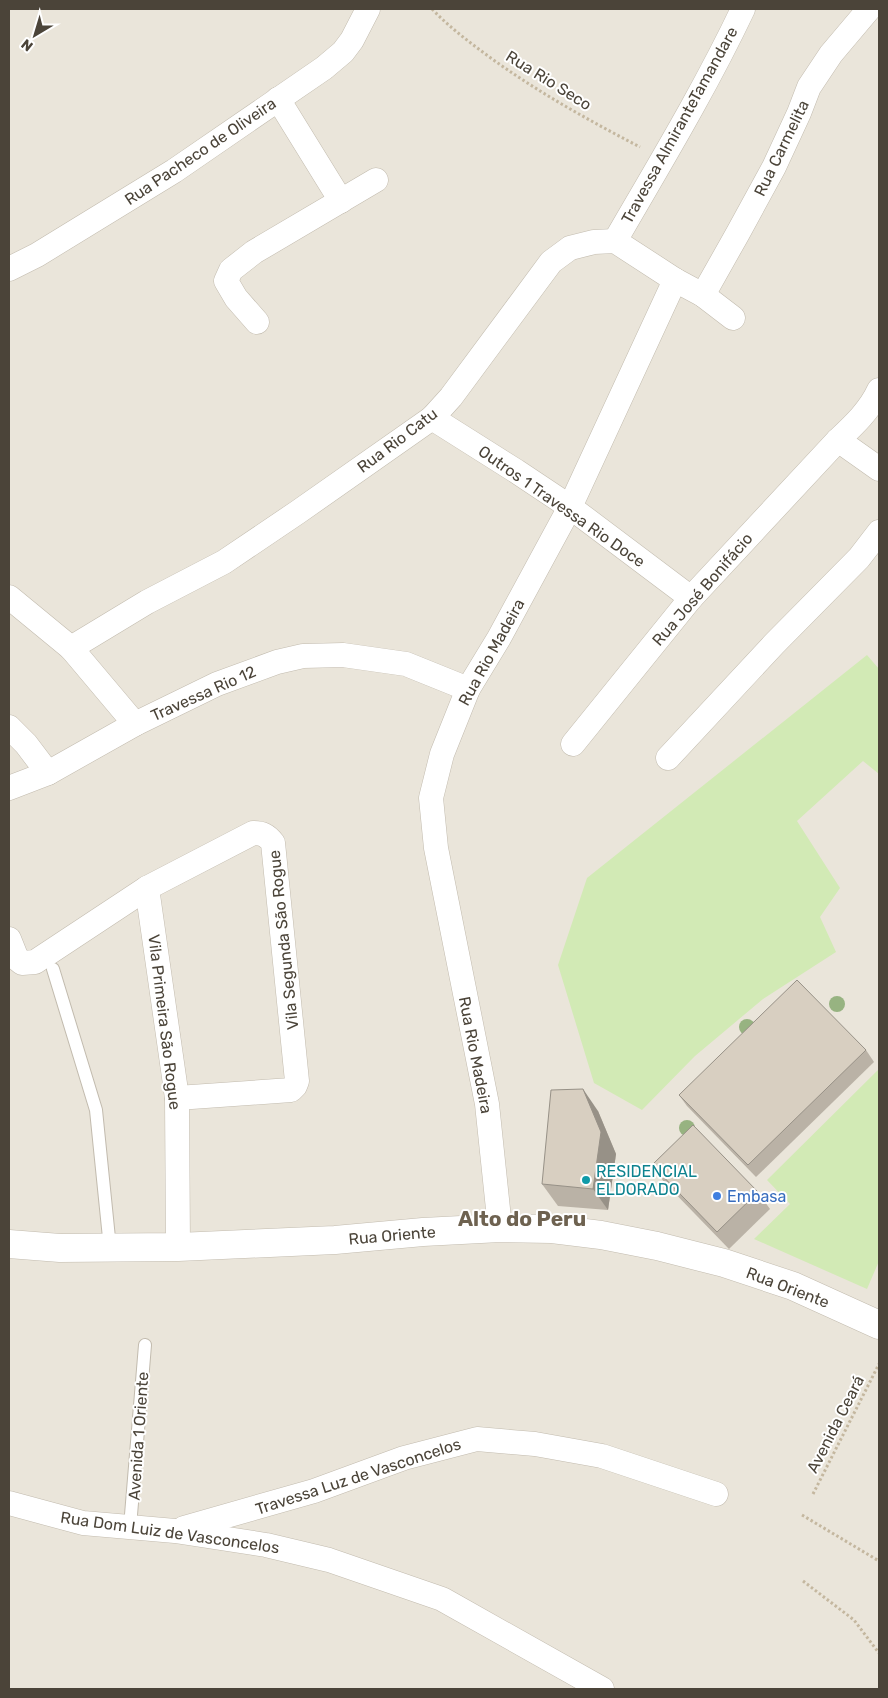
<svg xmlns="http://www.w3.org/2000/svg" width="888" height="1698" font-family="Rubik,sans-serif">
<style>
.residential{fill:#eae5da}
.green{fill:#d2eab5}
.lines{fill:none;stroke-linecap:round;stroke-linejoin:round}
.service-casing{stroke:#c2bbae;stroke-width:14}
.minor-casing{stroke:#c2bbae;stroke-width:25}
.tertiary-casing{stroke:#c2bbae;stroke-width:29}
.path{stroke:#c4b79f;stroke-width:3;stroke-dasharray:2.5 2.5;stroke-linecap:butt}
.service{stroke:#fff;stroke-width:12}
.minor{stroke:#fff;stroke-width:24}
.tertiary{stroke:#fff;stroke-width:28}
.tree{fill:#97b381}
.wall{fill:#bab2a6}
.shaded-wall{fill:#979187}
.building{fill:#d8cfc1;stroke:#979187}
.culture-dot{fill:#0f9aa8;stroke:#fff;stroke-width:2}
.shop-dot{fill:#3f7fe0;stroke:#fff;stroke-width:2}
.labels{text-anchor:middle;stroke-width:4;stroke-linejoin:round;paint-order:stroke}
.street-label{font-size:16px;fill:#4b4439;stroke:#fff}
.culture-label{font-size:16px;fill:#0d838f;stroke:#fff;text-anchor:start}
.shop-label{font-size:16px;fill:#366cbe;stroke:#fff;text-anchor:start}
.district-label{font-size:21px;font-weight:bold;fill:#6e6250;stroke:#fff}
</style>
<rect width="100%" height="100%" fill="#f6f3ec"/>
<!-- residential -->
<rect class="residential" x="9" y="9" width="870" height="1680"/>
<!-- green -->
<g class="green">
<path d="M867,655L879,669V774L863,761L797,821L840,888L820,917L836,952L763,999L695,1056L642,1110L594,1083L558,965L587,878Z"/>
<path d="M879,1069V1261L867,1289L754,1239L790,1204L767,1180Z"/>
</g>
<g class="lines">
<defs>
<g id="service">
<path d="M53,969L96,1110L110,1248"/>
<path d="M130,1527L145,1345"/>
</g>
<g id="minor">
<path d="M278,99L341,201"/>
<path d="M615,241C659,165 705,89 743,9"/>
<path d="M9,269L37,255L174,171L324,68L343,52L352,40L368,9"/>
<path d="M703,295L738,233L774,167L799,113L809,87L831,54L869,9"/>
<path d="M257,322L236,298L226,281L231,270L254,252L376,180"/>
<path d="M432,418L516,471L570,507L691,598"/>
<path d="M838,440L879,469"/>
<path d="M9,597L71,648L135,724"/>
<path d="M71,648L147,602L224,562L298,512L432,418L451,397L551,262L570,248L594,242L615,241L675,280L703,295L733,318"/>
<path d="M9,727L26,744L48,773"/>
<path d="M573,744L691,598L838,440C854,425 870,410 879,390"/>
<path d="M668,758L774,644L859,558L879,532"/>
<path d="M9,788L48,773L135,724L217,684L277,662L303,656L343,655L406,664L468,689"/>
<path d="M147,888L177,1098L178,1247"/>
<path d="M9,939L17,959L22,963L35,962L147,888L253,833C262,833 267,835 273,843L297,1081L295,1086L291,1090L177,1098"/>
<path d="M500,1228L487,1104L436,848L431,798L442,754L468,689L499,638L570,507L675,280"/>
<path d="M9,1503L83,1523L175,1531L266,1545L329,1560L442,1599L602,1689"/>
<path d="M184,1528L314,1491L404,1458L477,1439L535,1444L602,1456L716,1494"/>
</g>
<path id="tertiary" d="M9,1244L60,1248L178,1247L335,1240L423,1232L500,1228L552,1229L601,1235L657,1246L724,1263L793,1286L879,1325"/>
</defs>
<!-- service casing -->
<use href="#service" class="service-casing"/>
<!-- minor casing -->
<use href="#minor" class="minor-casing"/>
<!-- tertiary casing -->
<use href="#tertiary" class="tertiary-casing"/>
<!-- path -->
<g class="path">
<path d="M432,9C449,27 468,41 488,56C536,91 588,120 640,147"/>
<path d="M813,1494L879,1364"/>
<path d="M802,1515L879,1561"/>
<path d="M803,1581L854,1620L879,1653"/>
</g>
<!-- service -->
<use href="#service" class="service"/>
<!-- minor -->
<use href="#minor" class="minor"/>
<!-- tertiary -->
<use href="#tertiary" class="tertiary"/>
</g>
<!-- trees -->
<g class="tree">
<circle cx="837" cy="1004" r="8"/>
<circle cx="747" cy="1027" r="8"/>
<circle cx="687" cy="1128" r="8"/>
</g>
<!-- wall -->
<g class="wall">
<path d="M866,1050L874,1062L756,1177L687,1106L679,1095Z"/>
<path d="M598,1111L616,1154L608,1210L558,1206L542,1184Z"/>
<path d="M652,1165L758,1192L770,1209L729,1249L664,1182Z"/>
</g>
<!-- shaded-wall -->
<path class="shaded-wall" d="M583,1089L598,1111L616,1154L608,1210L593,1189Z"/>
<!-- building -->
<g class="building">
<path d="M797,980L866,1050L748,1165L679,1095Z"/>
<path d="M583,1089L601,1132L593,1189L542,1184L551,1090Z"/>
<path d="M693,1125L758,1192L717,1232L652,1165Z"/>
</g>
<!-- markers -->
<circle class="culture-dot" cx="586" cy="1180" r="5"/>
<circle class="shop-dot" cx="717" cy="1196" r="5"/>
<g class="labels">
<!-- street labels -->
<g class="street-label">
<text transform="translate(549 80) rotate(32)" y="6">Rua Rio Seco</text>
<text transform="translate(679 125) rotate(-61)" y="6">Travessa AlmiranteTamandare</text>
<text transform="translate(781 148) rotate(-64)" y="6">Rua Carmelita</text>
<text transform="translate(200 151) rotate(-34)" y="6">Rua Pacheco de Oliveira</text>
<text transform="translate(397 440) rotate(-37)" y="6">Rua Rio Catu</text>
<text transform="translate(562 506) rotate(35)" y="6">Outros 1 Travessa Rio Doce</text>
<text transform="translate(702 589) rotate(-49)" y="6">Rua José Bonifácio</text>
<text transform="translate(491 652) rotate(-61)" y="6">Rua Rio Madeira</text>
<text transform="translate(203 693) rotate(-24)" y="6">Travessa Rio 12</text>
<text transform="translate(283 940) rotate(-96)" y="6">Vila Segunda São Rogue</text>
<text transform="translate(165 1022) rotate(83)" y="6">Vila Primeira São Rogue</text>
<text transform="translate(476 1055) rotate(79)" y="6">Rua Rio Madeira</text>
<text transform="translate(392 1235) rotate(-5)" y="6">Rua Oriente</text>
<text transform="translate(788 1287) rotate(21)" y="6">Rua Oriente</text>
<text transform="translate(835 1424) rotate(-63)" y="6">Avenida Ceará</text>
<text transform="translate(138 1436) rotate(-86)" y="6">Avenida 1 Oriente</text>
<text transform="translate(358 1476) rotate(-18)" y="6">Travessa Luz de Vasconcelos</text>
<text transform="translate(170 1532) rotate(8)" y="6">Rua Dom Luiz de Vasconcelos</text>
</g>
<!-- culture labels -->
<g class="culture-label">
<text x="596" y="1177">RESIDENCIAL<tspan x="596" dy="18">ELDORADO</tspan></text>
</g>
<!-- shop labels -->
<g class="shop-label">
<text x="727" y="1202">Embasa</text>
</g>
<!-- district labels -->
<g class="district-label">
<text x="522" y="1226">Alto do Peru</text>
</g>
</g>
<!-- border -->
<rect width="888" height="1698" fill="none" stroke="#4b4439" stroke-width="20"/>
<!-- north arrow -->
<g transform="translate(35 35) rotate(218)" stroke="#ffffff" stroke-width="4" paint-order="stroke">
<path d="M0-4L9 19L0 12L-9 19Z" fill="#4b4439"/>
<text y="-8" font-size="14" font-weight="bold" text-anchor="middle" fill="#4b4439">N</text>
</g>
</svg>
